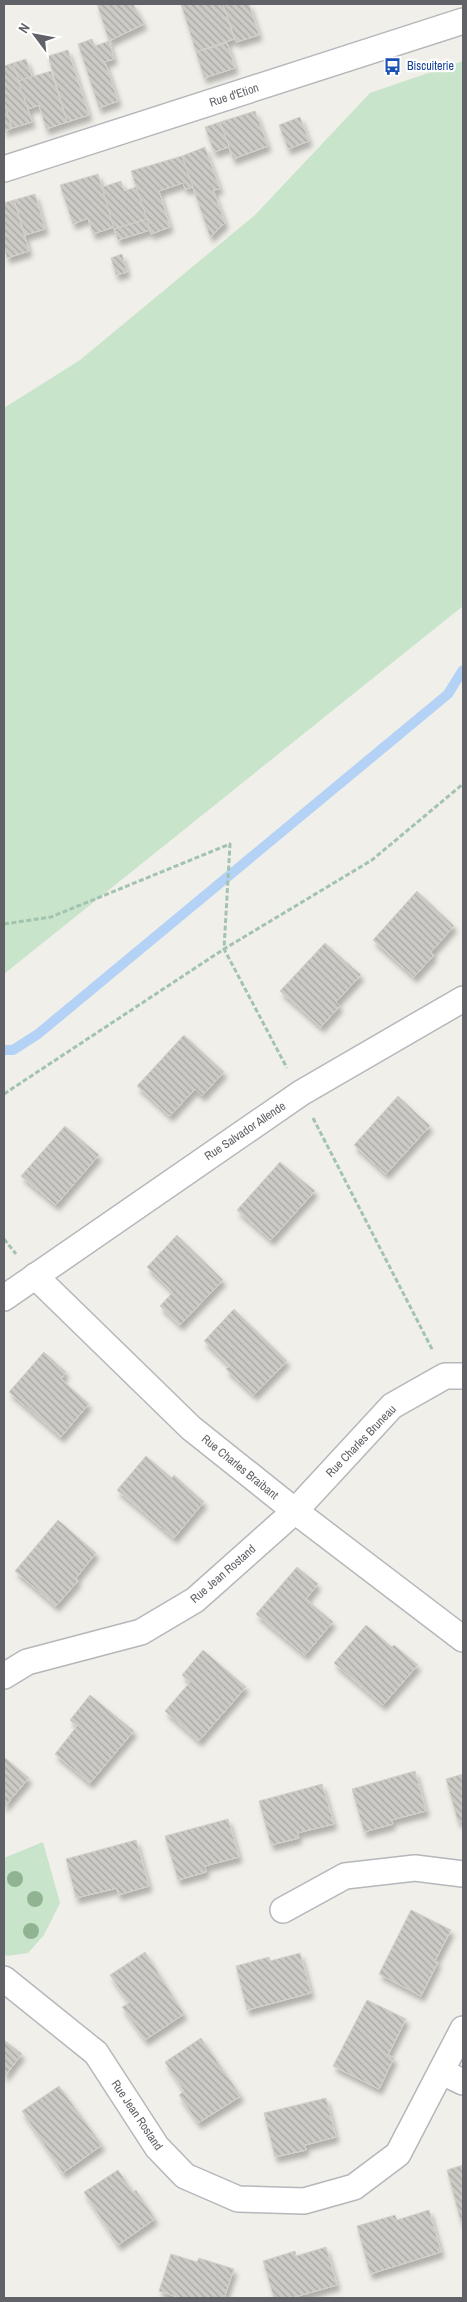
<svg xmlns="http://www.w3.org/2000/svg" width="467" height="2302" font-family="'Archivo Narrow',sans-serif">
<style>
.grass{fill:#c8e4cb}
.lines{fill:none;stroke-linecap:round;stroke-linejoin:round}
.stream{stroke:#b3d2f6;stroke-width:10}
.building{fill:url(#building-back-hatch);stroke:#d4d1c7;filter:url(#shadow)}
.street-casing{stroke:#b5b7bb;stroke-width:28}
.path{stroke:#a2c4af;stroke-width:3;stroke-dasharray:5 2.5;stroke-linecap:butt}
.street{stroke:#fff;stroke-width:25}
.tree{fill:#90b492}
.labels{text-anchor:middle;stroke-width:4.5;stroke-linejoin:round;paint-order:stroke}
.transit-label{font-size:12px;fill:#164399;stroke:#fff;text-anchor:start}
.street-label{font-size:12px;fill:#606267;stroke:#fff}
</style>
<defs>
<pattern id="building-back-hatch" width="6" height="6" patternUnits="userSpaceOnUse" patternTransform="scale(1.25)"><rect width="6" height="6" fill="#cbcac5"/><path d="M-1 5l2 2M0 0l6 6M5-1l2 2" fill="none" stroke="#a8a7a4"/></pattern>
<filter id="shadow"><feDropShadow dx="3" dy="5.5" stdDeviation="2.5" flood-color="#0004"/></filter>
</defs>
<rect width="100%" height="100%" fill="#f0efe9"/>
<!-- grass -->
<g class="grass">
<path d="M463,61V606L4,974V408L80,360L255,215L370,93Z"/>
<path d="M43,1842L60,1903L44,1935L28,1953L7,1956L4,1954V1858Z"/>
</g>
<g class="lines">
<!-- stream -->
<path class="stream" d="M4,1050H13L38,1034L448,694L463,670"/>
</g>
<!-- building -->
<g class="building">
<path d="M97,4H133L144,24L109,41Z"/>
<path d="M181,4H223L234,39L196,52Z"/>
<path d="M223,4H249L259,35L236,42Z"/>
<path d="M92,39L95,46L109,41L114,59L105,62L118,101L99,108L78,44Z"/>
<path d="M227,43L235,68L204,78L196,52Z"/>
<path d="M68,50L89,115L67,122L48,56Z"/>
<path d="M26,59L32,77L18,81L13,63Z"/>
<path d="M13,63L32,122L12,128L4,102V66Z"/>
<path d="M51,71L67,122L46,129L39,105L28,109L18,81Z"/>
<path d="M4,102L12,128L4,131Z"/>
<path d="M255,111L268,146L233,159L220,122Z"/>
<path d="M300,117L309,141L288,149L279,125Z"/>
<path d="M220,122L229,147L214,152L205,127Z"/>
<path d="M205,147L220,189L213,190L225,223L210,237L182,156Z"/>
<path d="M182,156L193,187L185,189L183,183L159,191L170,227L151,234L131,171Z"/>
<path d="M98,174L114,227L93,234L88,218L73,224L60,185Z"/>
<path d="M121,181L124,191L136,187L147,219L114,229L102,187Z"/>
<path d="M35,194L45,229L25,235L14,200Z"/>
<path d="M14,200L29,251L7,258L4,246V203Z"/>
<path d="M147,219L150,230L118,240L114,229Z"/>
<path d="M122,254L127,272L116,275L111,258Z"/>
<path d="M417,891L454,926L431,952L434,955L414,977L373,940Z"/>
<path d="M325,943L361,975L336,1002L340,1006L321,1027L280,991Z"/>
<path d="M184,1035L224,1072L202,1096L195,1089L170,1116L137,1086Z"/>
<path d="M398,1096L430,1126L386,1174L354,1145Z"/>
<path d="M65,1126L99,1155L56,1205L21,1176Z"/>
<path d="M280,1162L315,1191L271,1240L237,1210Z"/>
<path d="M177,1235L223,1280L180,1325L160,1306L173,1292L147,1267Z"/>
<path d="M234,1309L287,1361L254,1395L226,1369L230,1366L204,1341Z"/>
<path d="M44,1352L66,1372L61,1379L89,1404L61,1437L9,1392Z"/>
<path d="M146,1456L172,1478L174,1475L204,1502L174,1538L117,1490Z"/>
<path d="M58,1520L96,1553L76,1578L78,1581L56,1606L15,1571Z"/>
<path d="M297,1567L318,1584L306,1599L333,1622L305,1655L256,1614Z"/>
<path d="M366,1625L392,1647L394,1645L418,1665L383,1705L334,1663Z"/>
<path d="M203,1650L246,1687L199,1741L165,1711L190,1682L182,1675Z"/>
<path d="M90,1695L134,1731L90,1783L55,1754L77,1726L70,1720Z"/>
<path d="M4,1757L29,1778L4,1807Z"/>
<path d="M415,1771L426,1811L391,1820L393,1824L364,1832L352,1789Z"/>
<path d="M463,1774V1821L458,1822L446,1779Z"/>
<path d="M322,1784L334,1824L297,1833L299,1838L271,1845L259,1801Z"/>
<path d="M228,1819L239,1857L205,1866L206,1872L178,1880L165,1836Z"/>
<path d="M136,1840L149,1886L118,1895L117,1888L76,1898L66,1859Z"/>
<path d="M411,1910L451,1930L435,1961L438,1962L421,1996L379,1974Z"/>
<path d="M145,1952L184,2014L145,2040L122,2007L129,2003L110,1975Z"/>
<path d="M300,1953L311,1993L247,2010L236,1966L269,1957L270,1961Z"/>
<path d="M367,2000L406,2019L388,2055L394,2058L379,2089L333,2066Z"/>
<path d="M201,2038L241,2096L198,2123L179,2095L184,2091L165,2062Z"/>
<path d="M4,2040L22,2054L4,2077Z"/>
<path d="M59,2086L102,2145L63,2173L22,2111Z"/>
<path d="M326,2098L336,2137L305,2145L306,2150L275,2157L264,2113Z"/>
<path d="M463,2165V2221L461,2222L447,2170Z"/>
<path d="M118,2170L133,2192L136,2190L155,2219L118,2245L84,2192Z"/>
<path d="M429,2210L441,2252L370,2274L357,2226L395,2215L397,2220Z"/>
<path d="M326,2247L337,2285L291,2298H274L263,2261L295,2251L296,2256Z"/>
<path d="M171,2254L197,2262L199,2258L234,2269L224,2298H180L159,2291Z"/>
</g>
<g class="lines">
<defs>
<g id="street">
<path d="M4,169L463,21"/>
<path d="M35,1276L191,1428L295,1511L463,1639"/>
<path d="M4,1298L301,1093L463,999"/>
<path d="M4,1676L27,1662L141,1632L195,1600L295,1511L392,1406L445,1376H463"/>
<path d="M283,1910L345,1876L415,1868L463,1874"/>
<path d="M4,1979L96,2053L157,2147L185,2176L238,2199L304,2201L354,2187L398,2154L463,2029"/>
<path d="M442,2072L463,2082"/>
</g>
</defs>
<!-- street casing -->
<use href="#street" class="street-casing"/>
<!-- path -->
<g class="path">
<path d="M4,924L51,917L230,844L224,949L287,1068"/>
<path d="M4,1094L224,949L372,860L463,784"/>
<path d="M313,1118L433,1351"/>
<path d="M4,1239L16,1254"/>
</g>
<!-- street -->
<use href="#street" class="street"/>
</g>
<!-- trees -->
<g class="tree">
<circle cx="15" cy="1879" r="8"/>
<circle cx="35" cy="1899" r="8"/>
<circle cx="31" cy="1931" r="8"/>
</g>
<!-- icons -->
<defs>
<symbol id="bus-bare" viewBox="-9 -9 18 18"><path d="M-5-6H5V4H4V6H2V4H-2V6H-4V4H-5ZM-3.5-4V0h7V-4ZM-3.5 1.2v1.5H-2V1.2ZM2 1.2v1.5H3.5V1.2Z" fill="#1a4fb4" stroke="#fff" stroke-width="2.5" paint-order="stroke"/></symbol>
</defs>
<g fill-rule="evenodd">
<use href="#bus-bare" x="380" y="54" width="25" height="25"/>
</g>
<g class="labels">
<!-- transit labels -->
<g class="transit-label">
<text x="407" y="70">Biscuiterie</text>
</g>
<!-- street labels -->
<g class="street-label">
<text transform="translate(234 95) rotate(-18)" y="4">Rue d'Etion</text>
<text transform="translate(245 1131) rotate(-34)" y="4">Rue Salvador Allende</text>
<text transform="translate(361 1441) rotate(-46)" y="4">Rue Charles Bruneau</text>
<text transform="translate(240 1467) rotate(39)" y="4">Rue Charles Braibant</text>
<text transform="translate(223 1574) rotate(-41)" y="4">Rue Jean Rostand</text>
<text transform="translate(137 2115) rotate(56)" y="4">Rue Jean Rostand</text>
</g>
</g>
<!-- border -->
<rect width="467" height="2302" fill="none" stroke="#606267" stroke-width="10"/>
<!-- north arrow -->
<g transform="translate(35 35) rotate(302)" stroke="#ffffff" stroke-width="4" paint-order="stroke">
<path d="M0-4L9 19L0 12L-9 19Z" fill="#606267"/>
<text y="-8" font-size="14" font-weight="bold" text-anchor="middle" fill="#606267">N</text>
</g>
</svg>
